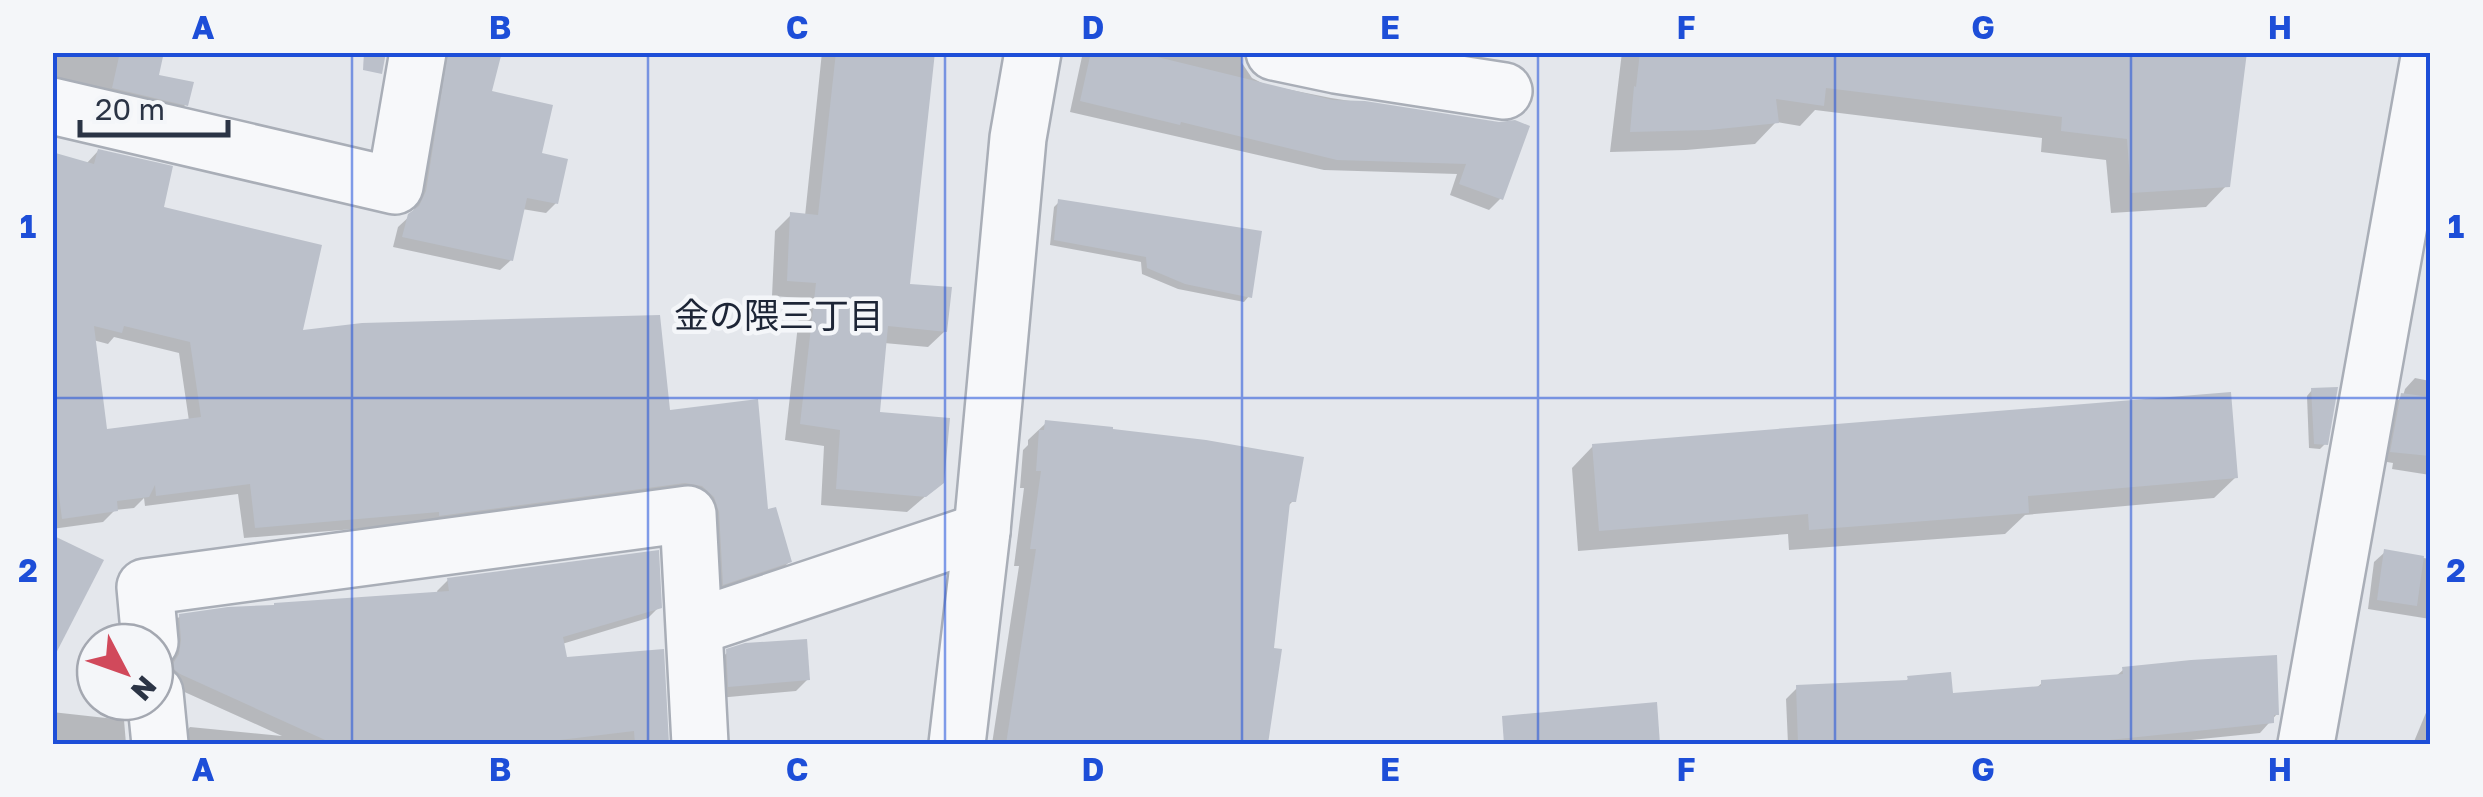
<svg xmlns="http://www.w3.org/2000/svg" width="2483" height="797" font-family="'Golos Text','Noto Sans JP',sans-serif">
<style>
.shadow{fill:#0003;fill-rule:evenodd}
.building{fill:#bbc0ca;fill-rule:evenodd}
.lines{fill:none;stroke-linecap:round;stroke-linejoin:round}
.minor-casing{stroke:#a9aeb7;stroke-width:60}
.minor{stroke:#f7f8fa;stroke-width:55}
.grid{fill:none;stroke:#1d4ed8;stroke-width:2.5;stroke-opacity:0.55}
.labels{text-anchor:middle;stroke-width:9;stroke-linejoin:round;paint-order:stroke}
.neighbourhood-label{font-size:35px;fill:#1d2536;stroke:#f4f6f9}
.neatline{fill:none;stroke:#1d4ed8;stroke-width:4}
.grid-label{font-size:32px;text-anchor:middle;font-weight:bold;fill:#1d4ed8}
</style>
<rect width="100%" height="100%" fill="#e4e7ec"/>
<!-- shadow -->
<g class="shadow">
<path d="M52,52H161L156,77L186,104L175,116L79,90L80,84L52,78Z"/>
<path d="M438,52H499L489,93L539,155L556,203L546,213L522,209L511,260L500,270L393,247L398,227L412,214L416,204L440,69Z"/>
<path d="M822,52H932L907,287L945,331L928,347L884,343L877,414L942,482L907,512L821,505L824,446L785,440L801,298L772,296L775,231L791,215L805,216Z"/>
<path d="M1083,52H1242V63L1252,78L1266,85L1331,98L1499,124L1500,199L1489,210L1450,195L1457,174L1324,170L1070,112Z"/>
<path d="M1622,52H2213L2227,185L2206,207L2111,213L2106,160L2041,152L2042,138L1815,110L1800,126L1776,122L1755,144L1686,150L1610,152Z"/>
<path d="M98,151L299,332L668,413L766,512L790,561L778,573L712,595L708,525L427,523L244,538L238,494L145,506L144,498L134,508L115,510L103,522L52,529V155L86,164ZM114,337L179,353L189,421L105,432L93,340L108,344Z"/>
<path d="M1059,202L1249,296L1244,302L1178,289L1142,274L1141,262L1050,245L1054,207Z"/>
<path d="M2415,378L2430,381V475L2392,469L2393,463L2381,461L2391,406L2403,396L2405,389Z"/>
<path d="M2312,390L2325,444L2320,449L2309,448L2307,396Z"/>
<path d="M1046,423L1293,501L1287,507L1271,650L1279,651L1266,744H992L1019,566H1014L1024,488H1020L1023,450L1028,445V440Z"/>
<path d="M1593,446L2236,477L2214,498L2025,515L2005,534L1789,550L1788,534L1578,551L1572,468Z"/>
<path d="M2385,552L2430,559V619L2368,609L2374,562Z"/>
<path d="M448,580L659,607L648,618L562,644L565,660L661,652L666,744H180V738L190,727L282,736L169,685L162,678L169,667L171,653L169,627L180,616L438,594L437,591Z"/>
<path d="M728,652L808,679L796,691L718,698L716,663Z"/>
<path d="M2123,670L2277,714L2260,733L2152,744H1788L1786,699L1797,688L1904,683L1908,679L1951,696L2035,689L2042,683L2115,677Z"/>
<path d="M2430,703V744H2413Z"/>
<path d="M52,712L124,720L126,744H52Z"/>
</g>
<!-- building -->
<g class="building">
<path d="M120,52H164L159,75L194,82L188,106L112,88Z"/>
<path d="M364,52H386L382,74L363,70Z"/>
<path d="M448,52H502L492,91L553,105L542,153L568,159L558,204L527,198L513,261L402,237L408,214L419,206L426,191Z"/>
<path d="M836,52H935L910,284L952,287L947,332L888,326L880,412L950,418L944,483L926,497L836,489L840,430L800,424L816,283L787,281L790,212L818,215Z"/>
<path d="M1091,52H1137L1333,100L1365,101L1499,122L1515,120L1530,126L1503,200L1459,184L1466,164L1337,160L1181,122L1180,125L1080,101Z"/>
<path d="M1640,52H2247L2230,187L2131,193L2127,139L2061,131L2062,117L1826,88L1824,106L1776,99L1779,123L1709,130L1630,132L1634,86L1636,87Z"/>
<path d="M98,149L173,166L164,207L322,245L303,330L362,323L660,315L670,410L758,399L768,509L776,507L792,562L723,585L719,512L714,497L702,486L685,483L439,516V512L255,528L250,484L156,496L155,485L149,497L117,501L118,511L62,519L52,441V152L94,164ZM94,326L122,333L124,326L190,342L201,417L107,429Z"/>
<path d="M1058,199L1262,231L1252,298L1185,284L1147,268L1146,257L1054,240Z"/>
<path d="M2338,387L2328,445L2314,444L2311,388Z"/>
<path d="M2231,392L2238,478L2028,496L2029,513L1809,530L1808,514L1599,531L1592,444Z"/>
<path d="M2401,393L2430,397V456L2390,452Z"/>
<path d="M1045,420L1113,427V429L1206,440L1304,457L1296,502H1290L1274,648L1282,649L1268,744H1006L1036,549H1030L1041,471H1036L1039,430H1044Z"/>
<path d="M52,535L104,560L52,661Z"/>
<path d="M2384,549L2424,556L2417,606L2377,600Z"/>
<path d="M659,550L662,608L563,637L567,657L664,649L669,744H635L634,731L527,744H473L472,741L429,744H334L180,674L171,667L179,654L181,640L179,614L228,607L274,605V603L449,591L447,578Z"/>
<path d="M807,639L810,680L728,687L726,649L745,643Z"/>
<path d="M2277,655L2279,715H2274V723L2090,742V744H1798L1796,685L1908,680L1907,676L1951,672L1953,693L2041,686V680L2123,674L2122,667L2191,660Z"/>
<path d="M1657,702L1660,744H1504L1502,716Z"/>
</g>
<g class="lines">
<defs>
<g id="minor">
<path d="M1274,52L1336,65L1504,91"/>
<path d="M52,106L395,186L418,52"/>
<path d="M695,627L982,531"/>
<path d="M150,642L145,587L688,514L700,744"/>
<path d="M155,693L160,744"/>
<path d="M957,744L982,531L1018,138L1033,52"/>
<path d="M2306,744L2430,52"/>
</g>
</defs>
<!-- minor casing -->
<use href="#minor" class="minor-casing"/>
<!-- minor -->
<use href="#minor" class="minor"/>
</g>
<!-- grid -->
<path class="grid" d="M352,52V744M648,52V744M945,52V744M1242,52V744M1538,52V744M1835,52V744M2131,52V744M52,398H2430"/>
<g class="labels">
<!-- neighbourhood labels -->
<g class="neighbourhood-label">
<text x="779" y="328">金の隈三丁目</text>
</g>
</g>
<!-- border -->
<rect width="2483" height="797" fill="none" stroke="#f4f6f9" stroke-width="110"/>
<!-- north arrow -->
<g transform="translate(125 672) rotate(131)"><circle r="48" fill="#f4f6f9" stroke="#a4a8b1" stroke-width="2.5"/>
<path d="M0-8L18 38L0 25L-18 38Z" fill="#d1495b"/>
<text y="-15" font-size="28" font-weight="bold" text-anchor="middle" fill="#2b3445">N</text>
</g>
<!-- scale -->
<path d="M80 120v15h148v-15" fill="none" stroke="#2b3445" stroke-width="5"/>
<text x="95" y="120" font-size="30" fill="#2b3445" stroke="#f4f6f9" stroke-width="8" paint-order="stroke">20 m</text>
<rect x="55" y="55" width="2373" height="687" class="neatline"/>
<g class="grid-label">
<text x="203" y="39">A</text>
<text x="500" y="39">B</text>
<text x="797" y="39">C</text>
<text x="1093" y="39">D</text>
<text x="1390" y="39">E</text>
<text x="1686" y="39">F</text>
<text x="1983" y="39">G</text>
<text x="2280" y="39">H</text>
<text x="28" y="238">1</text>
<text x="2456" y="238">1</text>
<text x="28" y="582">2</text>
<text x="2456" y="582">2</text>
<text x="203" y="781">A</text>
<text x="500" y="781">B</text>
<text x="797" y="781">C</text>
<text x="1093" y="781">D</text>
<text x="1390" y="781">E</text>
<text x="1686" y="781">F</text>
<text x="1983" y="781">G</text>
<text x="2280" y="781">H</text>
</g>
</svg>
